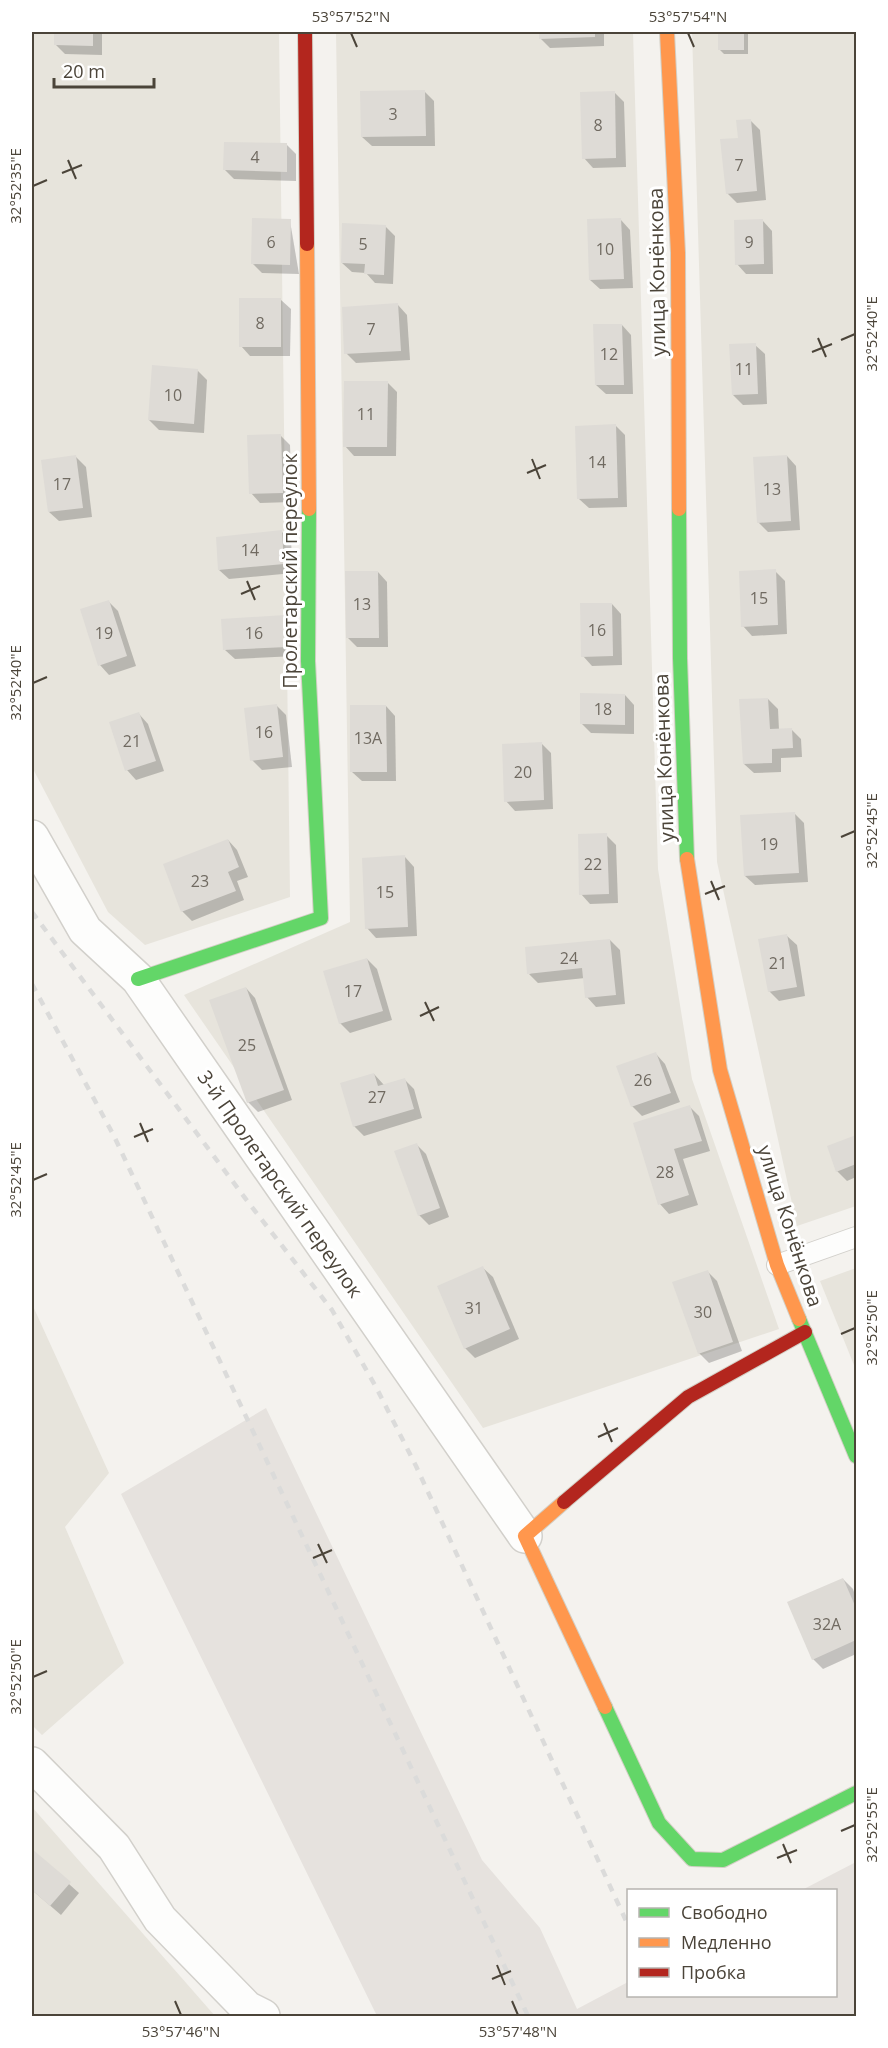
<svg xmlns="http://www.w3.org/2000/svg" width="888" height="2048" font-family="'Open Sans',sans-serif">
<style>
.residential{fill:#e7e4dc}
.industrial{fill:#e6e2de}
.shadow{fill:#0003}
.building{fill:#dedbd6}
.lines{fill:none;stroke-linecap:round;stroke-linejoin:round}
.lane-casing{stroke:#d2d0cb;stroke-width:22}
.street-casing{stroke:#d2d0cb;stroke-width:36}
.fast-casing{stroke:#d3cfc5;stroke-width:16}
.slow-casing{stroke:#d3cfc5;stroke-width:16}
.jam-casing{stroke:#d3cfc5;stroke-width:16}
.lane{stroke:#fdfdfc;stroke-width:20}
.street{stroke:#fdfdfc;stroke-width:33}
.fast{stroke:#63d668;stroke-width:14}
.slow{stroke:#ff974d;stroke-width:14}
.jam{stroke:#b3261e;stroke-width:14}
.rail{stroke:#dbdbda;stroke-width:4.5;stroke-dasharray:8 8;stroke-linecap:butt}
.ticks{fill:none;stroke:#4b4439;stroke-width:2}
.labels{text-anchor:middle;stroke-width:6;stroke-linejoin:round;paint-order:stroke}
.number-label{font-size:16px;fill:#706a61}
.street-label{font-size:20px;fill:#4b4439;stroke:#fff}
.neatline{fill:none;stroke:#4b4439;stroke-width:2}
.ticks-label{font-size:15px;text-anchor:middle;fill:#4b4439}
</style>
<rect width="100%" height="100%" fill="#f4f2ee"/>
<!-- residential -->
<g class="residential">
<path d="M32,32H279L290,897L145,945L108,912L32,767Z"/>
<path d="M336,32H633L658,869L692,1079L779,1329L483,1428L184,995L350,922Z"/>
<path d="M692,32H856V1206L797,1226L717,862Z"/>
<path d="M856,1268V1370L820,1281Z"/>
<path d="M32,1304L109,1473L65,1527L124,1663L42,1735L32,1725Z"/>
<path d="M32,1807L215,2016H32Z"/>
</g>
<!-- industrial -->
<path class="industrial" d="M266,1408L482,1860L540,1928L577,2009L628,1982V1996H836V1890H802L856,1862V2016H377L121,1494Z"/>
<!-- shadow -->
<g class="shadow">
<path d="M56,32H102V55L65,54L55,44Z"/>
<path d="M541,32H604V46L550,48L541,39Z"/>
<path d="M719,32H748V54H724L719,49Z"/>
<path d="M424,91L434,101L435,146H372L362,137Z"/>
<path d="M614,92L624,102L626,167L593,168L584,158Z"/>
<path d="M750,120L760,130L766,200L737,203L727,193L739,139Z"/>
<path d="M287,145L296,154V181L234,179L224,169Z"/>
<path d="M621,220L630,230L633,288L600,289L590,280Z"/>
<path d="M290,221L299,274L262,273L253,264Z"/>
<path d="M763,221L772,231L773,274H746L737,264Z"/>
<path d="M385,226L395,236L393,284L375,283L366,273L352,272L342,263Z"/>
<path d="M281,300L291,309L290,356H250L241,346Z"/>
<path d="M398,305L407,315L410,360L356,363L346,353Z"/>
<path d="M622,325L631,335L633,394H606L596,385Z"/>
<path d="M755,345L765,354L767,404L743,405L733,395Z"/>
<path d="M197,370L207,380L204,433L159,430L149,420Z"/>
<path d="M388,383L397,392L396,456H354L345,446Z"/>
<path d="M615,425L625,435L627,507L589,508L579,499Z"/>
<path d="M280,435L290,445L292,502L260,503L251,493Z"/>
<path d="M787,456L796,466L800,530L768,532L758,522Z"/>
<path d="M76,457L86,467L92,517L59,521L49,512Z"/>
<path d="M282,532L291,541L293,573L229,579L219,570Z"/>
<path d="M775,571L785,581L787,634L752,636L743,626Z"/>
<path d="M378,572L387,582L388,647H357L347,637Z"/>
<path d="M109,602L118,611L136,666L109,675L100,665Z"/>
<path d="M612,604L621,614L622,665L592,666L583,656Z"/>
<path d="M284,616L294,626L296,656L235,659L225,650Z"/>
<path d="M625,695L634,705V734L591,733L581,723Z"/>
<path d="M768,699L778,709L779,730H792L801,739L802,757L781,758V772L754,773L744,764Z"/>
<path d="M276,705L286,715L292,767L262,770L252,760Z"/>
<path d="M386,706L395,716L396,781H362L352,772Z"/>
<path d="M139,714L148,724L164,771L136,780L127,770Z"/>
<path d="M541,743L551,753L553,809L515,811L506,801Z"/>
<path d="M794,813L804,823L808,882L755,885L745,876Z"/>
<path d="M606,835L616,845L618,903L590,904L581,894Z"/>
<path d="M228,840L237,850L248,877L237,881L244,900L192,921L182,911Z"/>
<path d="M405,857L414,867L417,936L376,938L367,928Z"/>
<path d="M787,936L797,945L805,996L779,1001L769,991Z"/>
<path d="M610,940L620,950L625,1004L596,1007L587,997L585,978L538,983L529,974Z"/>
<path d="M367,959L377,969L392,1020L350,1033L340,1023Z"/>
<path d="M246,988L255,998L292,1100L258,1112L248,1102Z"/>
<path d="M656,1054L665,1064L680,1102L642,1116L632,1106Z"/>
<path d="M374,1074L384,1085L404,1079L414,1089L422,1118L364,1136L354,1126Z"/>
<path d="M689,1106L699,1116L710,1151L683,1159L698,1205L669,1214L660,1204L635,1124Z"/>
<path d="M856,1137V1177L847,1181L837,1171L829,1147Z"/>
<path d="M416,1144L426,1154L449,1217L429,1225L419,1215Z"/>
<path d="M483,1268L493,1277L519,1339L475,1358L465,1348Z"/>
<path d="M707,1271L717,1281L742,1351L709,1363L699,1353Z"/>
<path d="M843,1579L853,1589L856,1598V1654L823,1669L813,1659Z"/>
<path d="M32,1851L79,1893L61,1915L32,1890Z"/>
</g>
<!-- building -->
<g class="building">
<path d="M54,32H93V46L54,45Z"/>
<path d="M539,32H595V37L539,39Z"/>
<rect x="718" y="32" width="26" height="18"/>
<path d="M425,90L426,136L361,137L360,91Z"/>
<path d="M615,91L616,158L582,159L580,92Z"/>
<path d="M751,119L757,191L726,194L720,139L738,138L736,120Z"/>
<path d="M224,142L287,143V172L223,170Z"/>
<path d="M252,218L291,219L290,265L251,264Z"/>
<path d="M621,218L624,279L589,280L587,219Z"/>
<path d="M763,219L764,264L735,265L734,220Z"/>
<path d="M342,223L386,225L384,275L364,274L365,264L341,263Z"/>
<rect x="239" y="298" width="42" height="49"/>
<path d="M398,303L401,351L344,354L342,307Z"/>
<path d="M593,324H622L624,385H595Z"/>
<path d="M756,343L758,394L732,395L729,344Z"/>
<path d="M152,365L198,369L194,424L148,420Z"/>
<path d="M344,381H388L387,447H343Z"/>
<path d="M616,424L618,498L577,499L575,426Z"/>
<path d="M281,434L283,493L249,494L247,435Z"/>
<path d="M76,455L83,508L48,512L41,460Z"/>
<path d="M787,455L791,521L757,523L753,457Z"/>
<path d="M282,530L284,564L218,570L216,537Z"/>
<path d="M776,569L778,625L741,627L739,571Z"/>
<path d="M345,571H378L379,638H346Z"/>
<path d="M109,600L127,656L98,666L80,609Z"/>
<path d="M580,603H612L613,656L581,657Z"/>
<path d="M285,615L287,647L223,650L221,619Z"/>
<path d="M580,693L625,694V725L580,724Z"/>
<path d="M768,698L770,729L792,728L793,748L772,749V763L743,764L739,699Z"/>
<path d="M277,704L283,757L250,761L244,708Z"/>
<path d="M350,705H386L387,772H350Z"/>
<path d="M139,712L156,761L125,771L109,722Z"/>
<path d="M542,742L544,800L504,802L502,744Z"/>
<path d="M795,812L799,873L744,876L740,815Z"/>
<path d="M607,833L609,894L579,895L578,834Z"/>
<path d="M228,839L239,867L228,872L236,891L181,912L163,864Z"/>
<path d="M405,855L408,927L365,929L362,858Z"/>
<path d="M787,934L797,987L768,992L758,939Z"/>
<path d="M610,939L616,995L585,998L582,968L527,974L525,947Z"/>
<path d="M367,958L383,1011L339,1024L323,971Z"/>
<path d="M246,987L284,1090L247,1103L209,1000Z"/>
<path d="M656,1052L671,1093L631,1107L616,1066Z"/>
<path d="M374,1073L378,1086L405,1078L414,1109L353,1127L340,1083Z"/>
<path d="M690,1105L702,1141L674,1149L689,1195L658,1205L633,1123Z"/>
<path d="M856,1135V1164L836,1172L827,1146Z"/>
<path d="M417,1143L440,1208L418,1216L394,1151Z"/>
<path d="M483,1266L510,1329L464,1349L437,1286Z"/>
<path d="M708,1270L733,1342L698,1354L672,1282Z"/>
<path d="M843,1578L856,1608V1640L812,1660L787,1602Z"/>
<path d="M32,1849L71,1882L50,1906L32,1890Z"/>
</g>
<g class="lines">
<defs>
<path id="lane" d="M777,1265L856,1237"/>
<g id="street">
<path d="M32,837L85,930L138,979L525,1536"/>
<path d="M32,1764L114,1847L160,1919L247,2008L263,2016"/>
</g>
<g id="fast">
<path d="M679,509L680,658L687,859"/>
<path d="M138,979L321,918L308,661L309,509"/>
<path d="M799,1319L856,1456"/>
<path d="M605,1707L659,1823L692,1859L723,1860L856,1793"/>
</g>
<g id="slow">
<path d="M667,32L678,253L679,509"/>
<path d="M307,244L309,509"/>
<path d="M687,859L720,1070L777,1265L799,1319"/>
<path d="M564,1502L525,1536L605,1707"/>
</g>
<g id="jam">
<path d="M305,32L307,244"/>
<path d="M564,1502L688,1397L805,1332"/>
</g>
</defs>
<!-- lane casing -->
<use href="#lane" class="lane-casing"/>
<!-- street casing -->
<use href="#street" class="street-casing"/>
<!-- fast casing -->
<use href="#fast" class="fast-casing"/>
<!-- slow casing -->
<use href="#slow" class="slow-casing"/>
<!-- jam casing -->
<use href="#jam" class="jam-casing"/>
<!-- lane -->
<use href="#lane" class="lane"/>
<!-- street -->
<use href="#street" class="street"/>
<!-- fast -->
<use href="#fast" class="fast"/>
<!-- slow -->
<use href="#slow" class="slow"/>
<!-- jam -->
<use href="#jam" class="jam"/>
<!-- rail -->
<g class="rail">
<path d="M32,912L248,1202L332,1310L376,1387L416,1466L628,1925"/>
<path d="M32,984L114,1136L528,2016"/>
</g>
</g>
<!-- ticks -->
<path class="ticks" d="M351,33L357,47M688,33L694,47M68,160L76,179M62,173L82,165M33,186L47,180M818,338L826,357M841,340L855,334M812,352L832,344M532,459L540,479M527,473L546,465M247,581L255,600M241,594L260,586M33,683L47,677M841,837L855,831M711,881L719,900M705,894L725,886M425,1002L434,1021M420,1016L439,1007M140,1123L148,1142M134,1137L153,1129M33,1180L47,1174M841,1334L855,1328M604,1423L612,1442M598,1437L618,1428M318,1544L327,1563M313,1558L332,1550M33,1677L47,1671M841,1831L855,1825M783,1844L791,1863M777,1858L797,1850M497,1965L505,1985M492,1979L511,1971M175,2001L181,2015M512,2001L518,2015"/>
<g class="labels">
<!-- number labels -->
<g class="number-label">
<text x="393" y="120">3</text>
<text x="598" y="131">8</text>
<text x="255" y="163">4</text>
<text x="739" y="171">7</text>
<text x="271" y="248">6</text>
<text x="749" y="248">9</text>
<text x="363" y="250">5</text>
<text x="605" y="255">10</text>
<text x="260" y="329">8</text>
<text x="371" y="335">7</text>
<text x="609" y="360">12</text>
<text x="744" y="375">11</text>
<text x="173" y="401">10</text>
<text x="366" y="420">11</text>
<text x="597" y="468">14</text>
<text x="62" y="490">17</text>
<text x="772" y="495">13</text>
<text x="250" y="556">14</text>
<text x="759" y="604">15</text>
<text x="362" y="610">13</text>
<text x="597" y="636">16</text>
<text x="104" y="639">19</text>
<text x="254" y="639">16</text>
<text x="603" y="715">18</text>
<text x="264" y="738">16</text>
<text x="368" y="744">13А</text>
<text x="132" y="747">21</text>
<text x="523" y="778">20</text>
<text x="769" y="850">19</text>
<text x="593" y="870">22</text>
<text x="200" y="887">23</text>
<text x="385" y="898">15</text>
<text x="569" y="964">24</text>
<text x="778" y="969">21</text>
<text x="353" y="997">17</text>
<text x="247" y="1051">25</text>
<text x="643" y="1086">26</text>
<text x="377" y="1103">27</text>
<text x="665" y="1178">28</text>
<text x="474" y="1314">31</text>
<text x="703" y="1318">30</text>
<text x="827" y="1630">32А</text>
</g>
<!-- street labels -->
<g class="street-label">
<text transform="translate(657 272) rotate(-91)" y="7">улица Конёнкова</text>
<text transform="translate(290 571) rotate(-90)" y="7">Пролетарский переулок</text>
<text transform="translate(664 758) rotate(-92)" y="7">улица Конёнкова</text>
<text transform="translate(280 1184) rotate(55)" y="7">3-й Пролетарский переулок</text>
<text transform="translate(790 1226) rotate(72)" y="7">улица Конёнкова</text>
</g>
</g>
<!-- border -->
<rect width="888" height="2048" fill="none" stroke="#ffffff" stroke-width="66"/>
<!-- legend -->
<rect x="627" y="1889" width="210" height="108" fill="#ffffff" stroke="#b7b4b0" stroke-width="1.5"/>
<rect x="639" y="1908" width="30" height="9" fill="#63d668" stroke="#b7b4b0" stroke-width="1.5"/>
<text x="681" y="1919" font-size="18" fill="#4b4439">Свободно</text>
<rect x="639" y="1938" width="30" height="9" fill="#ff974d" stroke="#b7b4b0" stroke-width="1.5"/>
<text x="681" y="1949" font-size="18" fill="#4b4439">Медленно</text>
<rect x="639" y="1968" width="30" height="9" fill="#b3261e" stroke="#b7b4b0" stroke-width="1.5"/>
<text x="681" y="1979" font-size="18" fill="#4b4439">Пробка</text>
<!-- scale -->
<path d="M54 78v9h100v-9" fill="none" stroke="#4b4439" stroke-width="3"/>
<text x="63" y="78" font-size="18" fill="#4b4439" stroke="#ffffff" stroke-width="4.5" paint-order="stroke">20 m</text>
<rect x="33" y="33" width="822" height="1982" class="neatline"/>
<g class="ticks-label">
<text x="351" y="22">53°57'52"N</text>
<text x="688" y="22">53°57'54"N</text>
<text transform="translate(16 186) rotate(-90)" y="5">32°52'35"E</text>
<text transform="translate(872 334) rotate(-90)" y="5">32°52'40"E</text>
<text transform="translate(16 683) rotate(-90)" y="5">32°52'40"E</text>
<text transform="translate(872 831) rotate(-90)" y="5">32°52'45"E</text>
<text transform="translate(16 1180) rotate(-90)" y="5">32°52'45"E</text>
<text transform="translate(872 1328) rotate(-90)" y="5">32°52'50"E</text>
<text transform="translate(16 1677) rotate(-90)" y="5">32°52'50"E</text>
<text transform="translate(872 1825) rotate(-90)" y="5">32°52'55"E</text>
<text x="181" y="2037">53°57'46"N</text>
<text x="518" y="2037">53°57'48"N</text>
</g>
</svg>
